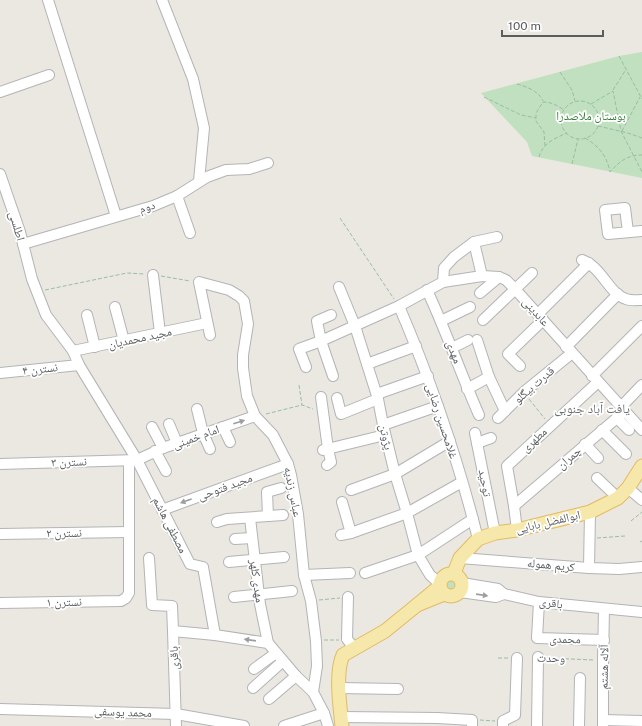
<svg xmlns="http://www.w3.org/2000/svg" width="642" height="726" font-family="'Public Sans','Noto Naskh Arabic',sans-serif">
<style>
.green{fill:#c0e0c0}
.lines{fill:none;stroke-linecap:round;stroke-linejoin:round}
.minor-casing{stroke:#b2b4b7;stroke-width:12}
.major-casing{stroke:#e2bb63;stroke-width:15}
.path{stroke:#98bea2;stroke-width:1;stroke-dasharray:4 2;stroke-linecap:butt}
.minor{stroke:#fff;stroke-width:10}
.major{stroke:#f6e8ab;stroke-width:13}
.oneway{fill:#9c9ea0}
.labels{text-anchor:middle;stroke-width:3.5;stroke-linejoin:round;paint-order:stroke}
.park-label{font-size:12px;fill:#3c7d3e;stroke:#fff}
.street-label{font-size:12px;fill:#5a5d60;stroke:#fff}
.neighbourhood-label{font-size:13px;fill:#6b6f72;stroke:#fff}
</style>
<rect width="100%" height="100%" fill="#ebe8e1"/>
<!-- green -->
<g class="green">
<path d="M642,52V178L532,156L527,142L481,93L619,56Z"/>
<path d="M451,576C457,578 458,580 460,586C458,592 454,595 448,594L443,580L447,577Z"/>
</g>
<g class="lines">
<defs>
<g id="minor">
<path d="M48,0L116,216"/>
<path d="M162,0L193,79L204,128L199,181"/>
<path d="M0,92L49,75"/>
<path d="M0,174L20,232L32,279L46,315L73,351L79,365L137,460L190,564L203,567L215,635"/>
<path d="M177,196L190,233"/>
<path d="M628,232L625,208L605,210L608,234L642,231"/>
<path d="M474,242L482,276"/>
<path d="M23,244L153,206L177,196L207,177L226,170L249,169L268,163"/>
<path d="M582,260C602,267 609,294 626,299C631,301 637,300 642,300"/>
<path d="M153,275L160,333"/>
<path d="M443,282L444,268L454,257L474,242L497,237"/>
<path d="M339,287L355,326L378,399L383,425L395,474L407,513L418,555L430,575L440,584"/>
<path d="M427,290C446,331 461,374 479,415"/>
<path d="M480,293L499,277"/>
<path d="M399,306C431,381 458,459 478,539"/>
<path d="M115,307L124,341"/>
<path d="M538,314L589,263"/>
<path d="M87,315L95,347"/>
<path d="M331,315L317,321L321,341L333,376"/>
<path d="M483,320L532,273"/>
<path d="M441,321L470,307"/>
<path d="M210,335L199,282L229,290L239,296L244,301L248,324L243,355V368L247,396L255,416L273,435L288,464L291,475L298,514L304,575L311,601L316,641L317,666L313,692"/>
<path d="M477,340L489,377L505,411"/>
<path d="M566,347L618,294"/>
<path d="M452,348L468,340"/>
<path d="M73,351L207,323"/>
<path d="M367,364L416,346"/>
<path d="M520,366L508,354L543,320"/>
<path d="M306,367L299,349L321,341L399,306L443,282L482,276L499,277L506,280L515,289L642,430"/>
<path d="M0,373L79,365"/>
<path d="M592,376L642,326"/>
<path d="M467,389L489,377"/>
<path d="M377,394L428,376"/>
<path d="M321,397L328,449L331,462L327,465"/>
<path d="M337,398L341,414L378,399"/>
<path d="M621,407L642,385"/>
<path d="M197,409L203,433L210,449"/>
<path d="M498,418L524,392L572,353"/>
<path d="M617,418L629,430"/>
<path d="M169,424L177,443"/>
<path d="M383,425L438,406"/>
<path d="M152,427L163,448"/>
<path d="M223,427L230,442"/>
<path d="M602,430L626,454"/>
<path d="M475,433L495,533"/>
<path d="M477,443L491,438"/>
<path d="M585,444L598,458"/>
<path d="M323,450L385,435"/>
<path d="M155,451L166,471"/>
<path d="M0,464L137,460L163,448L255,416"/>
<path d="M597,478L618,498"/>
<path d="M628,488L642,500"/>
<path d="M351,490L395,474L450,441"/>
<path d="M342,502L351,533"/>
<path d="M514,506L625,411"/>
<path d="M162,510L288,464"/>
<path d="M268,516L267,492L281,488"/>
<path d="M250,518L260,604L268,643"/>
<path d="M217,522L227,519L283,515"/>
<path d="M517,530L514,506L507,466L598,382"/>
<path d="M0,534L129,532"/>
<path d="M341,535L351,533L407,513L462,482"/>
<path d="M235,539L252,538"/>
<path d="M149,558L152,605L172,606L173,631"/>
<path d="M460,558L589,568L619,569L642,567"/>
<path d="M229,562L284,557"/>
<path d="M589,568L590,512"/>
<path d="M365,573L418,555L473,519"/>
<path d="M304,575L350,573"/>
<path d="M462,583L498,589L504,594L539,602L642,612"/>
<path d="M460,592L496,597L504,594"/>
<path d="M234,597L292,591"/>
<path d="M348,597L347,639L354,648"/>
<path d="M539,602L537,638L604,640"/>
<path d="M0,603L121,601L126,598L129,593V461"/>
<path d="M254,669L276,653"/>
<path d="M253,688L283,661"/>
<path d="M339,688L398,689"/>
<path d="M269,699L296,676"/>
<path d="M0,709L176,714L244,726"/>
<path d="M341,717L437,718L472,720V726"/>
<path d="M603,720L642,721"/>
<path d="M176,726L173,631L215,635L268,643L296,676L313,692L324,713L328,726"/>
<path d="M284,726L324,713"/>
<path d="M503,726V721L515,715L517,658"/>
<path d="M537,726L538,657"/>
<path d="M579,726L580,678"/>
<path d="M603,726V660L604,609"/>
</g>
<g id="major">
<path d="M454,573L460,558L478,539L495,533L517,530L590,512L618,498L628,488L642,466"/>
<circle cx="451" cy="585" r="11"/>
<path d="M440,586L417,605L444,594"/>
<path d="M342,726C340,707 335,672 343,655L385,631L417,605"/>
</g>
</defs>
<!-- minor casing -->
<use href="#minor" class="minor-casing"/>
<!-- major casing -->
<use href="#major" class="major-casing"/>
<!-- path -->
<g class="path">
<path d="M619,56L642,99"/>
<path d="M560,72L572,90L575,101"/>
<path d="M517,84C527,87 539,91 543,101"/>
<path d="M613,90L625,71"/>
<path d="M484,97L521,115L536,118"/>
<circle cx="580" cy="120" r="19"/>
<path d="M591,104L613,91L621,131L642,172"/>
<path d="M598,126L628,133L642,138"/>
<path d="M622,131L640,97"/>
<path d="M585,138C599,146 607,156 610,172C620,161 627,155 642,155"/>
<path d="M545,146L544,132L536,121V113L543,102C551,102 557,105 564,110"/>
<path d="M539,157C542,144 555,138 567,133"/>
<path d="M572,164L578,139"/>
<path d="M340,218L394,299"/>
<path d="M161,276L190,281"/>
<path d="M45,290L127,273L144,274"/>
<path d="M299,385L302,405"/>
<path d="M529,399L545,419"/>
<path d="M266,414L302,405L313,409"/>
<path d="M631,521L642,512"/>
<path d="M597,538L625,536"/>
<path d="M640,542L642,541"/>
<path d="M319,600L340,598"/>
<path d="M324,640H339"/>
<path d="M498,658H508"/>
<path d="M547,658L594,660"/>
<path d="M480,720L495,721"/>
</g>
<!-- minor -->
<use href="#minor" class="minor"/>
<!-- major -->
<use href="#major" class="major"/>
</g>
<!-- one-way arrows -->
<defs><path id="oneway-solid" d="M-6-.8H1V-3.2L6.5 0L1 3.2V.8H-6Z"/></defs>
<g class="oneway">
<use href="#oneway-solid" transform="translate(239 422) rotate(-18)"/>
<use href="#oneway-solid" transform="translate(186 501) rotate(160)"/>
<use href="#oneway-solid" transform="translate(482 595) rotate(8)"/>
<use href="#oneway-solid" transform="translate(250 640) rotate(-172)"/>
</g>
<g class="labels">
<!-- park labels -->
<g class="park-label">
<text x="591" y="120">بوستان ملاصدرا</text>
</g>
<!-- street labels -->
<g class="street-label">
<text transform="translate(147 207) rotate(-18)" y="4">دوم</text>
<text transform="translate(17 226) rotate(74)" y="4">اطلسی</text>
<text transform="translate(536 312) rotate(48)" y="4">عابدینی</text>
<text transform="translate(140 338) rotate(-12)" y="4">مجید محمدیان</text>
<text transform="translate(454 352) rotate(69)" y="4">مهدی</text>
<text transform="translate(40 369) rotate(-6)" y="4">نسترن ۴</text>
<text transform="translate(534 385) rotate(-41)" y="4">قدرت بیگلو</text>
<text transform="translate(442 421) rotate(72)" y="4">غلامحسین رضایی</text>
<text transform="translate(196 437) rotate(-20)" y="4">امام خمینی</text>
<text transform="translate(386 437) rotate(77)" y="4">پژوتن</text>
<text transform="translate(534 440) rotate(-43)" y="4">مطهری</text>
<text transform="translate(569 458) rotate(-41)" y="4">چمران</text>
<text transform="translate(69 462) rotate(-2)" y="4">نسترن ۳</text>
<text transform="translate(485 483) rotate(79)" y="4">توحید</text>
<text transform="translate(225 487) rotate(-20)" y="4">مجید فتوحی</text>
<text transform="translate(293 492) rotate(79)" y="4">عباس زندیه</text>
<text transform="translate(548 522) rotate(-13)" y="4">ابوالفضل بابایی</text>
<text transform="translate(170 525) rotate(63)" y="4">مصطفی هاشم</text>
<text transform="translate(64 533) rotate(-1)" y="4">نسترن ۲</text>
<text transform="translate(551 565) rotate(5)" y="4">کریم هموله</text>
<text transform="translate(257 581) rotate(82)" y="4">مهدی کلهر</text>
<text transform="translate(64 602) rotate(-1)" y="4">نسترن ۱</text>
<text transform="translate(551 603) rotate(7)" y="4">باقری</text>
<text transform="translate(565 639) rotate(1)" y="4">محمدی</text>
<text transform="translate(174 658) rotate(-92)" y="4">باقری</text>
<text transform="translate(551 658) rotate(1)" y="4">وحدت</text>
<text transform="translate(604 667) rotate(-89)" y="4">آلاله هشتم</text>
<text transform="translate(123 712) rotate(2)" y="4">محمد یوسفی</text>
</g>
<!-- neighbourhood labels -->
<g class="neighbourhood-label">
<text x="592" y="413">یافت آباد جنوبی</text>
</g>
</g>
<!-- scale -->
<path d="M502 30v6h101v-6" fill="none" stroke="#5a5d60" stroke-width="2"/>
<text x="508" y="30" font-size="12" fill="#5a5d60" stroke="#ffffff" stroke-width="3" paint-order="stroke">100 m</text>
</svg>
